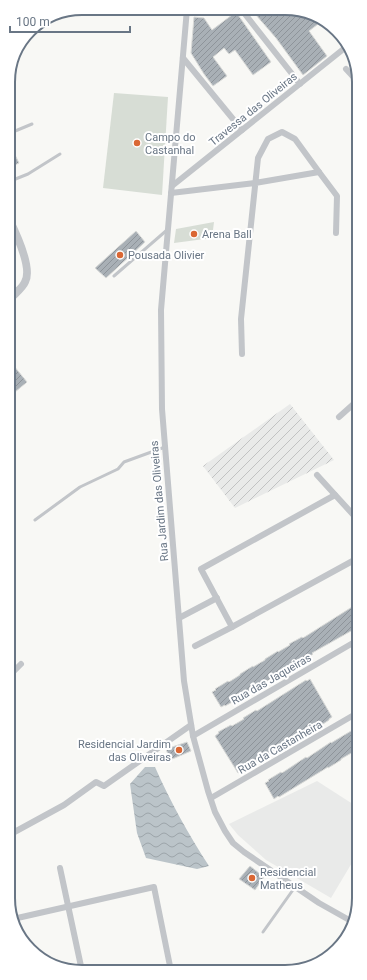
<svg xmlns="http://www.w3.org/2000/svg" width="367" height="980" font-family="Roboto,sans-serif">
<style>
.built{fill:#e9eae9}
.industrial{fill:url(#industrial-furrows)}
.garden{fill:#d7ddd5}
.water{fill:url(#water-waves)}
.building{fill:url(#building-hatch);stroke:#d9dad8}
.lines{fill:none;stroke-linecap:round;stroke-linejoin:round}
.service{stroke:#c2c5c9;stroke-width:3}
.minor{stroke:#c2c5c9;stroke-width:6}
.tertiary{stroke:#c2c5c9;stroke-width:8}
.poi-dot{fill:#da6734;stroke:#fff;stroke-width:1.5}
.labels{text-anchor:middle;stroke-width:4;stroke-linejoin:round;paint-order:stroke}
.street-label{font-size:11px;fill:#697685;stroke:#fff}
.poi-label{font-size:11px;fill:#697685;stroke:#fff;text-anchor:start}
.rim{fill:none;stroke:#697685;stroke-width:2}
</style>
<defs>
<pattern id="industrial-furrows" width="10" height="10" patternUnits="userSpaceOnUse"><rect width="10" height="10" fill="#e9eae9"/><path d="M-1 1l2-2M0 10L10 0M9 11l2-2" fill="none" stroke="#c1c2c2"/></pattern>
<pattern id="water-waves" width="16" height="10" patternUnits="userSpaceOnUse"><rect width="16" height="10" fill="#bbc4c9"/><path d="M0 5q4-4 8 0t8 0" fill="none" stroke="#9ca4a9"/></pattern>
<pattern id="building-hatch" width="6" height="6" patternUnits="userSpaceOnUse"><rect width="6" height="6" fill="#a9b0b6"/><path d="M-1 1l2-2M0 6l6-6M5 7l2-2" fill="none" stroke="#8e949a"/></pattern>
</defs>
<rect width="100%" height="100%" fill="#f8f8f5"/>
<!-- built -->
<path class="built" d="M317,781L359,808V851L331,898L266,860L238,835L229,824Z"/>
<!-- industrial -->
<path class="industrial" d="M290,404L334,460L235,508L203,466Z"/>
<!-- garden -->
<g class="garden">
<path d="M114,93L168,97L162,195L103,188Z"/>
<path d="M214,222L212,238L174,243L176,229Z"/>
</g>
<!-- water -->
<path class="water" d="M145,767H155C170,801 188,834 209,866L197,869L146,858L137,833L130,784Z"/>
<!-- building -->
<g class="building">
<path d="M263,9H299L322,21L309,31L327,56L303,75L276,38L256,15Z"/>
<path d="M236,12L271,62L253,75L235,50L229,54L224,48L213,57L227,76L213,86L204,74L191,53L194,17L204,18L212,30Z"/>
<path d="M8,141L19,163L8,168Z"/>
<path d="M136,231L145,242L106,278L95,268Z"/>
<path d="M9,360L27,382L9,397Z"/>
<path d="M358,605V627L312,653L313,654L300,662L288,668V669L275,677L263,683V684L250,692V691L238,698V699L225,706V705L221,707L212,692L216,690L215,689L228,681L229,682L240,675V674L253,666V667L265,660V659L278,651V652L290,645L289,644L302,637L303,638L352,607L353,608Z"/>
<path d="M310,679L332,717L329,719V720L317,728L316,727L304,734L305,735L292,742L291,741L242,772L241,771L238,773L215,736L219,733L218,732L231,725L232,726L244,719L243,718L256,710L257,711L306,680L307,681Z"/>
<path d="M359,727V750L353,753V752L341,759V760L328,768V767L279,797L278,796L274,799L265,783L269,781L268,780L281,772L282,773L306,757L307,758L331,742V743L356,728V729Z"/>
<path d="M187,742L191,751L170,760L166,749Z"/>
<path d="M250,866L264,877L255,890L239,879Z"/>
</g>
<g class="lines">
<!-- service -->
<g class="service">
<path d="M8,134L32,124"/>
<path d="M8,182L28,174L60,154"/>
<path d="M114,276L167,230"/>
<path d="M35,520L80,487L118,469L124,462L165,447"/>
<path d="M263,932L295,887"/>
</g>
<!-- minor -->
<g class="minor">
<path d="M187,9L161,310L162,409L184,681L193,736L208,791L215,812L225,831L233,843L244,852L319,903L351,921"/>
<path d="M241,9L300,84"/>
<path d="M183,58L242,130"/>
<path d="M346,69L358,82"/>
<path d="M319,172L337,196L336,233"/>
<path d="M172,186L346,47"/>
<path d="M171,193L255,183L319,172L295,139L282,132L268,139L258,158L241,319L242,354"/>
<path d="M9,293L18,290"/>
<path d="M339,417L358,400"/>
<path d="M317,475L358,520"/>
<path d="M335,495L201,569L232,627L358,558"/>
<path d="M179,618L217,598"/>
<path d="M195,646L232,627"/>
<path d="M9,676L21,664"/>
<path d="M193,736L358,640"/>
<path d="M211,798L359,712"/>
<path d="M9,835L64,805L96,782L104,786L191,725"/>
<path d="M60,868L82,971"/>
<path d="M13,919L154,887L171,971"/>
</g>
<!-- tertiary -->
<path class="tertiary" d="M8,217C15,231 33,268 25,282C22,289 14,294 9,300"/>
</g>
<!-- markers -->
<g class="poi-dot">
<circle cx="137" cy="143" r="4"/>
<circle cx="194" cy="234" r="4"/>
<circle cx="120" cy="255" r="4"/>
<circle cx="179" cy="750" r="4"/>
<circle cx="252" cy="878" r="4"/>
</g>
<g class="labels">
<!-- street labels -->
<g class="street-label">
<text transform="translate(253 109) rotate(-39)" y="4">Travessa das Oliveiras</text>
<text transform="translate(159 501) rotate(-95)" y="4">Rua Jardim das Oliveiras</text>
<text transform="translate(271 679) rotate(-30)" y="4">Rua das Jaqueiras</text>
<text transform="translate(280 747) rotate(-30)" y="4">Rua da Castanheira</text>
</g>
<!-- poi labels -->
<g class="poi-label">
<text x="145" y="141">Campo do<tspan x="145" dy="13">Castanhal</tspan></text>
<text x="202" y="238">Arena Ball</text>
<text x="128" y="259">Pousada Olivier</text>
<text x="171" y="748" text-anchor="end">Residencial Jardim<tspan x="171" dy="13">das Oliveiras</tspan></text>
<text x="260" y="876">Residencial<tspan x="260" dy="13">Matheus</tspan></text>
</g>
</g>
<!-- crop -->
<path d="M0 0H367V980H0ZM82 15H285A67 67 0 0 1 352 82V898A67 67 0 0 1 285 965H82A67 67 0 0 1 15 898V82A67 67 0 0 1 82 15Z" fill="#fff" fill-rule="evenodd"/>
<path class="rim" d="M82 15H285A67 67 0 0 1 352 82V898A67 67 0 0 1 285 965H82A67 67 0 0 1 15 898V82A67 67 0 0 1 82 15Z"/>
<!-- scale -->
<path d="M10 26v6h120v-6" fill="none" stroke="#697685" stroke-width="2"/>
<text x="16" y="26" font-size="12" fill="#697685" stroke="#ffffff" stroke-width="3" paint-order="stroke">100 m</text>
</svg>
